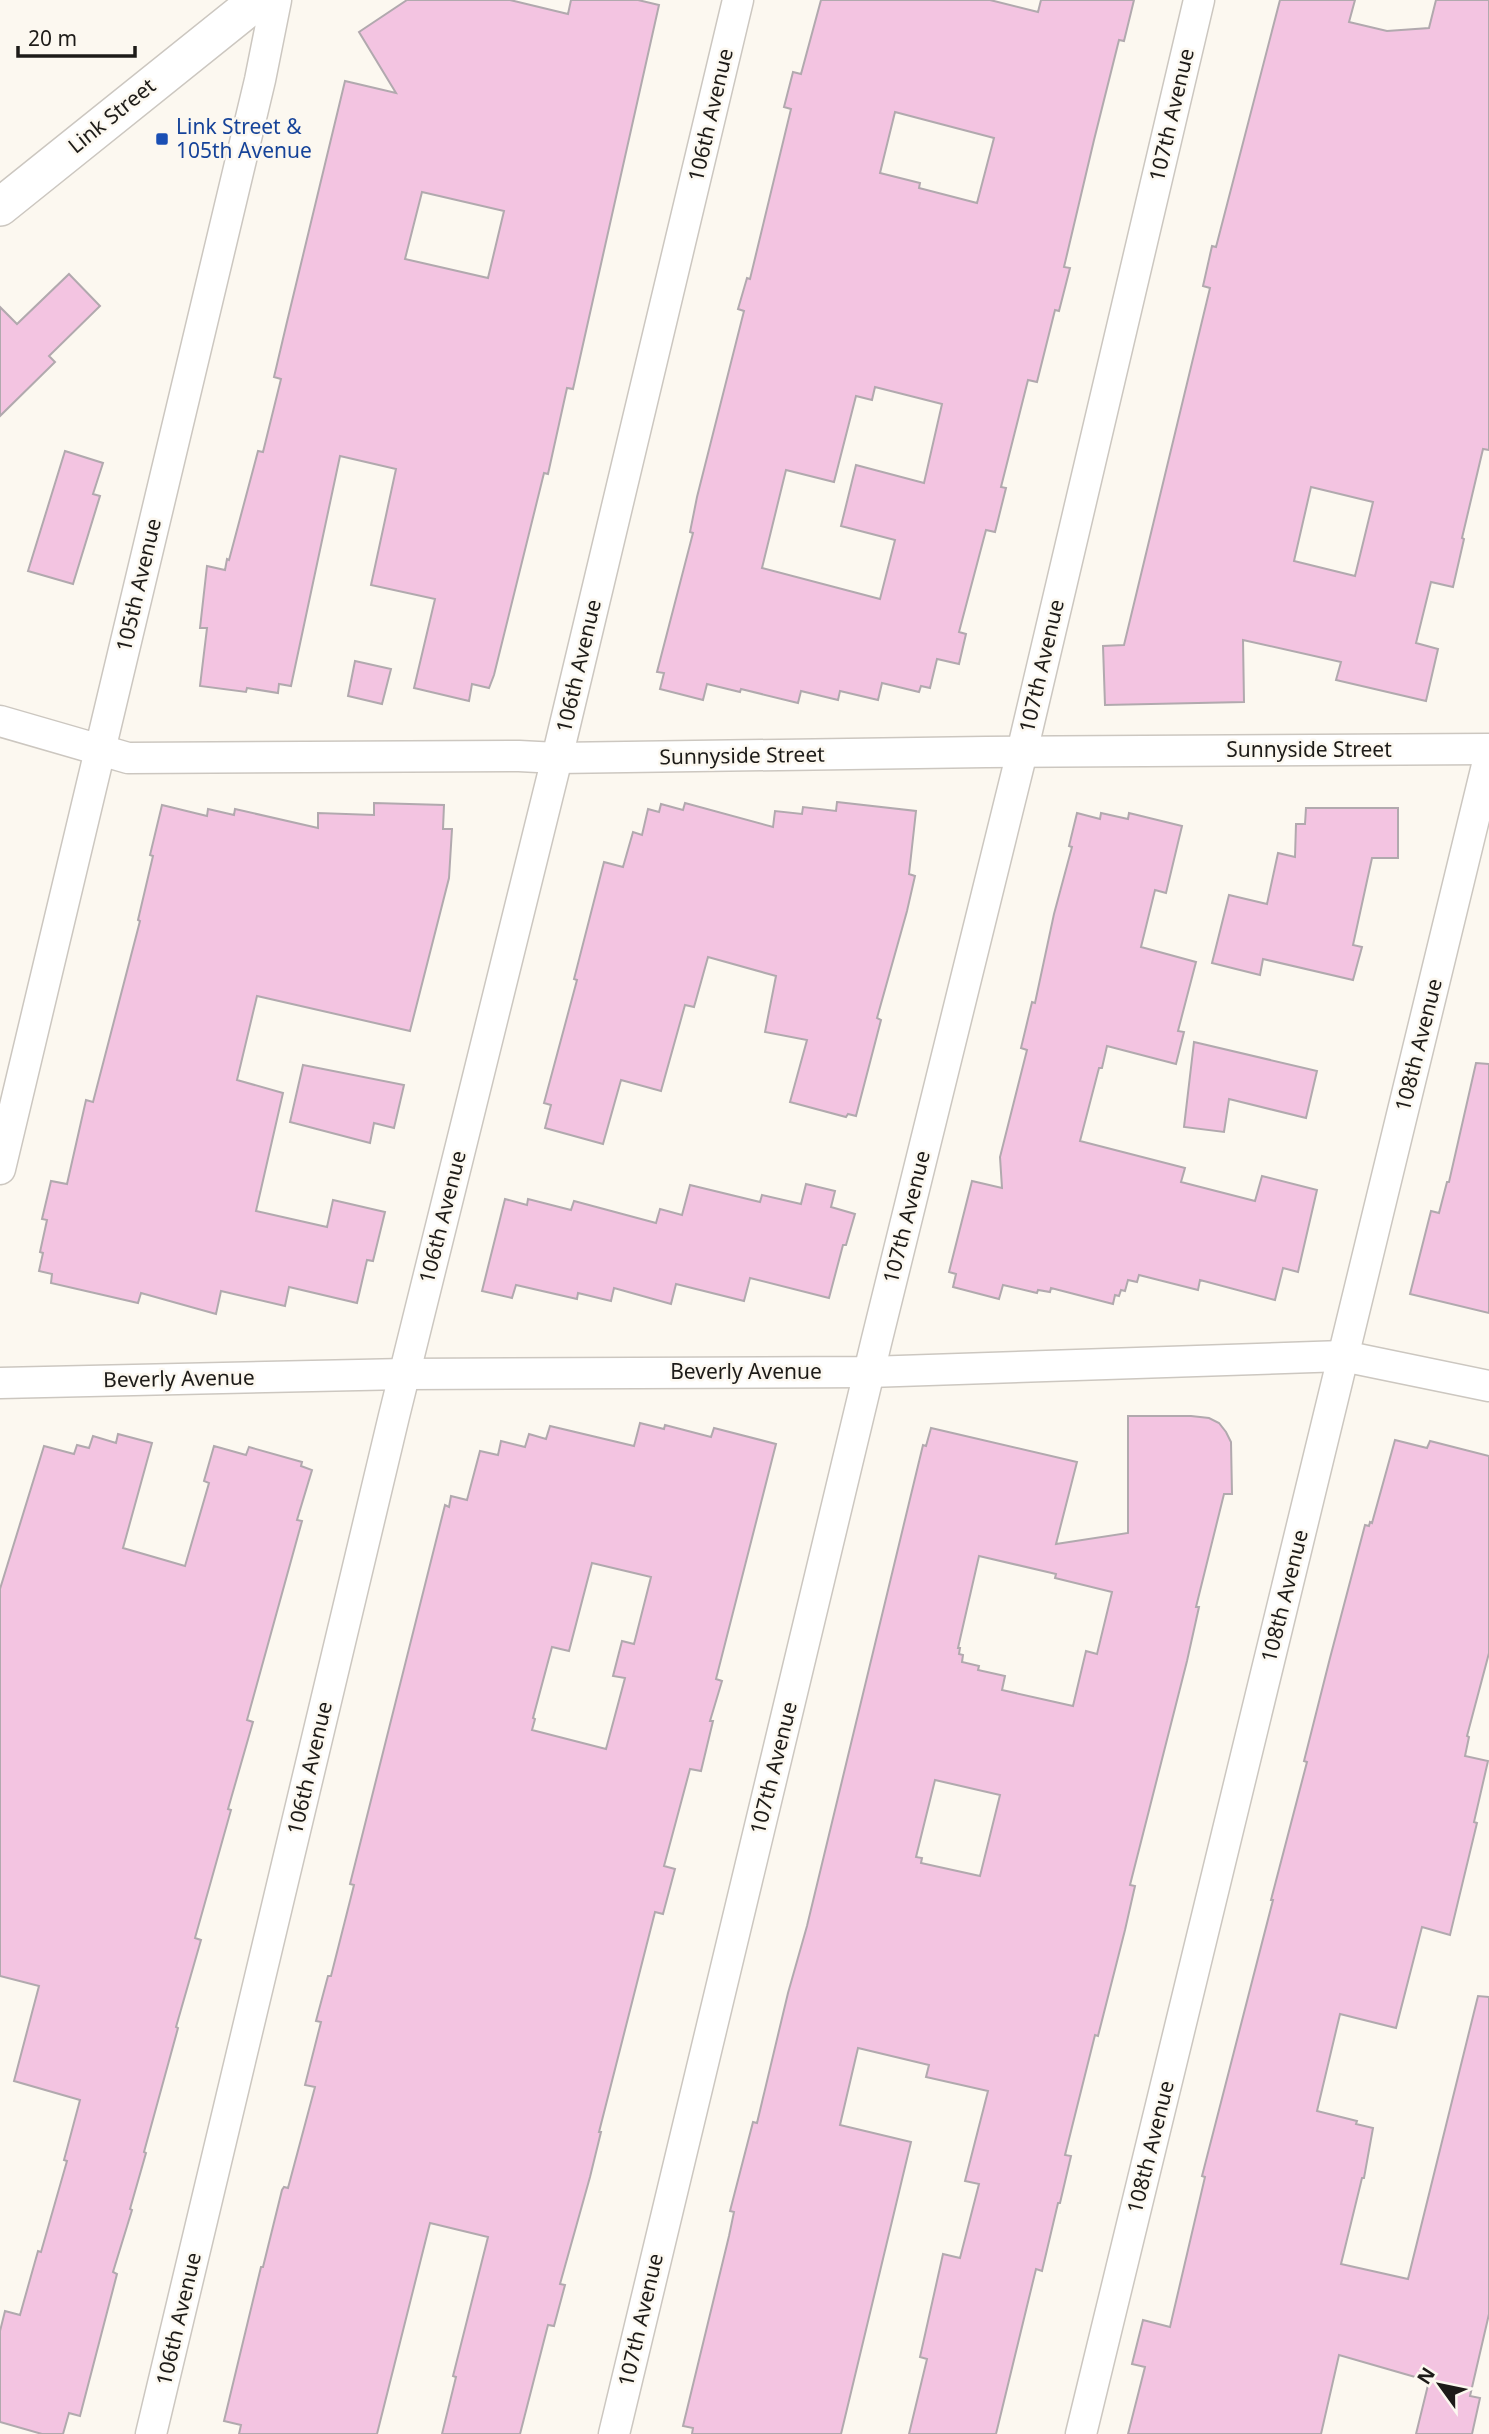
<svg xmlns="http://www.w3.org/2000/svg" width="1489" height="2434" font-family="'Noto Sans',sans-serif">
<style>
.building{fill:#f3c4e1;stroke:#b1a9ae;stroke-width:2;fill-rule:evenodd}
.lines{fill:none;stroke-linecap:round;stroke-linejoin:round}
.minor-casing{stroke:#ccc7c0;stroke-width:33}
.tertiary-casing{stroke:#ccc7c0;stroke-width:40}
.minor{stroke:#fff;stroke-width:30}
.tertiary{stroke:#fff;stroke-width:37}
.transit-dot{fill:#1a4fb4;stroke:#fcf8f0;stroke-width:2.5}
.labels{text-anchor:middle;stroke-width:5;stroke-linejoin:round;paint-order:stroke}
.street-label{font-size:21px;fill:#1d1b18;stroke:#fcf8f0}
.transit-label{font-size:21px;fill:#164399;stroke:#fcf8f0;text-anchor:start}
</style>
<rect width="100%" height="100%" fill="#fcf8f0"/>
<!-- building -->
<g class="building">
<path d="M407,0H510L568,14L571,0H638L659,5L573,389L567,388L548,474L544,473L494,675L489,688L472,684L469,701L414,688L435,599L371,585L396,469L340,456L291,686L279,684L278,693L247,688L246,692L200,686L207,628H200L207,566L225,570L227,559L229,560L258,451L263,452L281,379L274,377L286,326L345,81L396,93L359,32ZM422,192L504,211L488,278L405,259Z"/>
<path d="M821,0H990L1038,12L1041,0H1134L1124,41L1119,40L1094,140L1064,267L1070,268L1059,311L1055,310L1037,382L1028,380L1001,487L1006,488L995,532L986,530L959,632L966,634L959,664L937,659L930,688L921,686L919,692L882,683L878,700L840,691L838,700L801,691L798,703L741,689L740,692L707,684L703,700L660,689L664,673L657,672L693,533L690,532L697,497L744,311L738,309L747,278L750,279L791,109L784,107L793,72L801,74ZM895,112L994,138L977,203L919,188L920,183L880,173ZM875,387L942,404L924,483L856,465L841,526L895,540L880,599L762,568L786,470L834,482L856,396L872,400Z"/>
<path d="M1280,0H1355L1349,22L1387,31L1429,28L1436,0H1489V450L1483,449L1462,538L1464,539L1453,587L1431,582L1416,643L1438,649L1426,701L1336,680L1341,662L1243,640L1244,702L1105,705L1103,646L1124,645L1210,288L1203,286L1212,246L1216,247ZM1311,487L1373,502L1355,576L1294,561Z"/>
<path d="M69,274L100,306L49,356L55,362L0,416V307L17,324Z"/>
<path d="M65,451L103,463L93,494L100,496L73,584L28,571Z"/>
<path d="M355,661L391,669L382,704L348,696Z"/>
<path d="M837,802L916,811L909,874L915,876L907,911L877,1018L881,1020L856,1116L848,1114L846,1117L790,1102L807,1040L765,1032L776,976L708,957L694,1007L685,1005L661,1091L621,1080L603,1144L545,1128L551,1105L544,1103L577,980L574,979L604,862L623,867L633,832L642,835L648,809L659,812L661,804L683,810L685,803L773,827L775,811L802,814L803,807L836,811Z"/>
<path d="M374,803L444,805L443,829H452L449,878L410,1031L257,996L237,1080L283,1093L256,1211L327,1227L333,1200L385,1212L373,1261L367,1260L357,1303L289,1287L285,1306L221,1291L216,1314L141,1293L138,1303L51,1283L52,1274L39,1271L43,1253L40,1252L47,1220L42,1219L51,1181L67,1184L86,1100L93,1102L140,921L138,920L153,856L150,855L162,805L207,816L208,809L234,815L235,809L318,828V813L374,815Z"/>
<path d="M1306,808H1398V858H1372L1353,945L1362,947L1353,980L1263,959L1260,975L1212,963L1229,895L1267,904L1278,853L1295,857L1296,824H1305Z"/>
<path d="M1077,813L1100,819L1101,813L1128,819L1129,813L1182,826L1166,893L1155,890L1141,947L1196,962L1178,1031L1184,1032L1176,1064L1107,1046L1102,1068H1099L1080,1141L1185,1168L1181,1182L1255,1201L1262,1176L1317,1190L1298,1272L1283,1268L1275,1300L1200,1280L1198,1290L1139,1275L1137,1282L1128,1280L1125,1291L1121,1290L1119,1296L1115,1295L1113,1304L1051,1288L1050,1292L1038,1290L1037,1293L1003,1285L999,1299L953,1287L956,1274L949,1272L972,1181L1002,1188L1000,1157L1027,1050L1021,1048L1032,1002L1035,1003L1054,914L1072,847L1069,846Z"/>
<path d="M1194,1042L1317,1071L1306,1118L1229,1099L1224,1132L1184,1127Z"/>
<path d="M1476,1063L1489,1064V1313L1410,1294L1431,1211L1439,1213L1447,1182H1449Z"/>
<path d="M303,1065L404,1085L394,1128L374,1123L370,1143L290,1122Z"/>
<path d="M806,1184L835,1191L831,1207L855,1214L846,1245H843L829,1298L750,1278L744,1301L676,1284L671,1304L614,1288L611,1301L578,1293L577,1299L516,1285L512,1298L482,1291L505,1199L527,1205L528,1199L571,1210L574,1201L656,1223L660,1209L682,1215L690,1185L760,1202L762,1195L801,1204Z"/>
<path d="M1128,1416H1191L1209,1418L1219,1423L1226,1432L1231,1442L1232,1494H1224L1196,1607H1199L1187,1661L1130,1885L1135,1886L1125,1930L1098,2036L1095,2035L1065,2155L1071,2156L1060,2203H1058L1042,2271L1036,2269L996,2434H909L927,2359L920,2357L943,2254L960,2258L979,2184L965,2181L988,2091L926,2077L929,2065L858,2048L840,2125L911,2142L841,2434H692L693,2428L683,2426L729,2236L734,2212L730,2211L753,2122L757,2123L788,1993L807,1926L923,1445L926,1446L931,1428L1077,1462L1056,1544L1128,1533ZM979,1556L1056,1574L1055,1578L1112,1592L1097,1654L1086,1651L1073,1706L1002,1690L1005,1676L978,1670L979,1666L962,1662L963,1655L959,1654L960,1648H958ZM935,1780L1000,1795L980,1876L921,1863L922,1858L916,1857Z"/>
<path d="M640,1423L664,1429L665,1425L711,1437L714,1428L776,1444L716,1679L722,1681L710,1721H713L701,1771L690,1769L664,1866L675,1869L663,1914L655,1912L599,2132H601L590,2177L560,2284L565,2285L554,2326L548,2325L520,2434H442L456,2377L453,2376L488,2237L430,2223L377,2434H239L241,2425L224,2421L261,2267H263L282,2190L284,2187L288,2188L315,2087L305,2085L321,2022L316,2021L328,1976H331L354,1885L350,1884L445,1505L449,1507L451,1496L467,1500L480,1451L498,1455L501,1441L525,1447L529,1434L546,1439L550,1426L634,1446ZM592,1563L651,1577L634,1644L622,1641L613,1676L625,1678L606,1749L532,1730L535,1719L533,1718L552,1647L569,1651Z"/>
<path d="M118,1434L152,1443L123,1548L185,1566L209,1483L204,1481L214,1446L246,1455L249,1447L302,1462L301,1466L312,1470L297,1520L302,1521L247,1720L253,1722L228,1809L231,1810L195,1938L201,1940L176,2027L178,2028L144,2152L146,2153L130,2209L132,2210L113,2272L117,2274L80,2416L69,2413L63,2434H42L0,2422V2331L5,2311L20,2315L38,2251L41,2252L67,2161L64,2160L80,2100L14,2081L39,1986L0,1976V1589L44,1446L74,1454L77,1445L89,1448L93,1436L116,1443Z"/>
<path d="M1395,1440L1427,1448L1430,1441L1489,1456V1653L1467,1736L1469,1737L1465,1756L1488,1761L1474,1822L1477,1823L1450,1935L1422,1927L1396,2028L1340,2014L1317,2111L1357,2121L1356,2124L1373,2128L1364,2178H1362L1341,2264L1408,2279L1478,1996L1489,1997V2314L1470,2396L1480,2398L1472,2434H1416L1429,2381L1339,2355L1321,2434H1128L1145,2367L1132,2364L1143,2320L1170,2327L1205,2177L1202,2176L1273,1900H1271L1307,1762L1304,1761L1330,1658L1365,1525L1369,1526L1370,1522L1372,1523Z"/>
</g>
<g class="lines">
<defs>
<g id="minor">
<path d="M0,721L128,758L519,756L557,758L986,752L1489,749"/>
<path d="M0,1169L260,80L276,0"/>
<path d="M0,1383L405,1374L869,1372L1343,1356L1489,1386"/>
<path d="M151,2434L394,1416L557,758L738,0"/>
<path d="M614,2434L876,1343L1022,752L1199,0"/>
<path d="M1081,2434L1489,757"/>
</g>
<path id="tertiary" d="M0,207L258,0"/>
</defs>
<!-- minor casing -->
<use href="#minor" class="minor-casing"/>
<!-- tertiary casing -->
<use href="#tertiary" class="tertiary-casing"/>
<!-- minor -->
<use href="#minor" class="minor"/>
<!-- tertiary -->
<use href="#tertiary" class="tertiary"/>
</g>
<!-- markers -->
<rect class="transit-dot" x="155" y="132" width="14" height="14" rx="3.5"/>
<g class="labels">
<!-- street labels -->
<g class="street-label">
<text transform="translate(711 115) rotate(-77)" y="7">106th Avenue</text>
<text transform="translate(1172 115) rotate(-77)" y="7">107th Avenue</text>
<text transform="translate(112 116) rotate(-39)" y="7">Link Street</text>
<text transform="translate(139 585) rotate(-77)" y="7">105th Avenue</text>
<text transform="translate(579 666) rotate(-77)" y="7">106th Avenue</text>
<text transform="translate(1042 666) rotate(-77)" y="7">107th Avenue</text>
<text x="1309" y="757">Sunnyside Street</text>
<text transform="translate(742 756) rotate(-1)" y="7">Sunnyside Street</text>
<text transform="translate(1419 1045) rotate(-76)" y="7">108th Avenue</text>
<text transform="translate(443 1217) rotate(-76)" y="7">106th Avenue</text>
<text transform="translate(907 1217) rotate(-76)" y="7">107th Avenue</text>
<text x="746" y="1379">Beverly Avenue</text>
<text transform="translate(179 1379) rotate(-1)" y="7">Beverly Avenue</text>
<text transform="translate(1285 1596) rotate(-76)" y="7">108th Avenue</text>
<text transform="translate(310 1768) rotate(-77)" y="7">106th Avenue</text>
<text transform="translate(774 1768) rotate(-76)" y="7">107th Avenue</text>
<text transform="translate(1151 2147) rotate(-76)" y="7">108th Avenue</text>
<text transform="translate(179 2319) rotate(-77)" y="7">106th Avenue</text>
<text transform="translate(641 2320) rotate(-77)" y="7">107th Avenue</text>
</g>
<!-- transit labels -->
<g class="transit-label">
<text x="176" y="134">Link Street &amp;<tspan x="176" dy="24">105th Avenue</tspan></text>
</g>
</g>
<!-- north arrow -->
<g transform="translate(1440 2385) rotate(303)" stroke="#fcf8f0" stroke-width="5" paint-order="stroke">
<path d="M0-5L12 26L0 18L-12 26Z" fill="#1d1b18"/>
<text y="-10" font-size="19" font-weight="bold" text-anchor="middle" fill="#1d1b18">N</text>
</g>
<!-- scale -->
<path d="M18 46v10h117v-10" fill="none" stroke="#1d1b18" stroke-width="3.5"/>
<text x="28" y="46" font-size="21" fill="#1d1b18" stroke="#fcf8f0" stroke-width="5" paint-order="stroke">20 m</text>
</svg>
